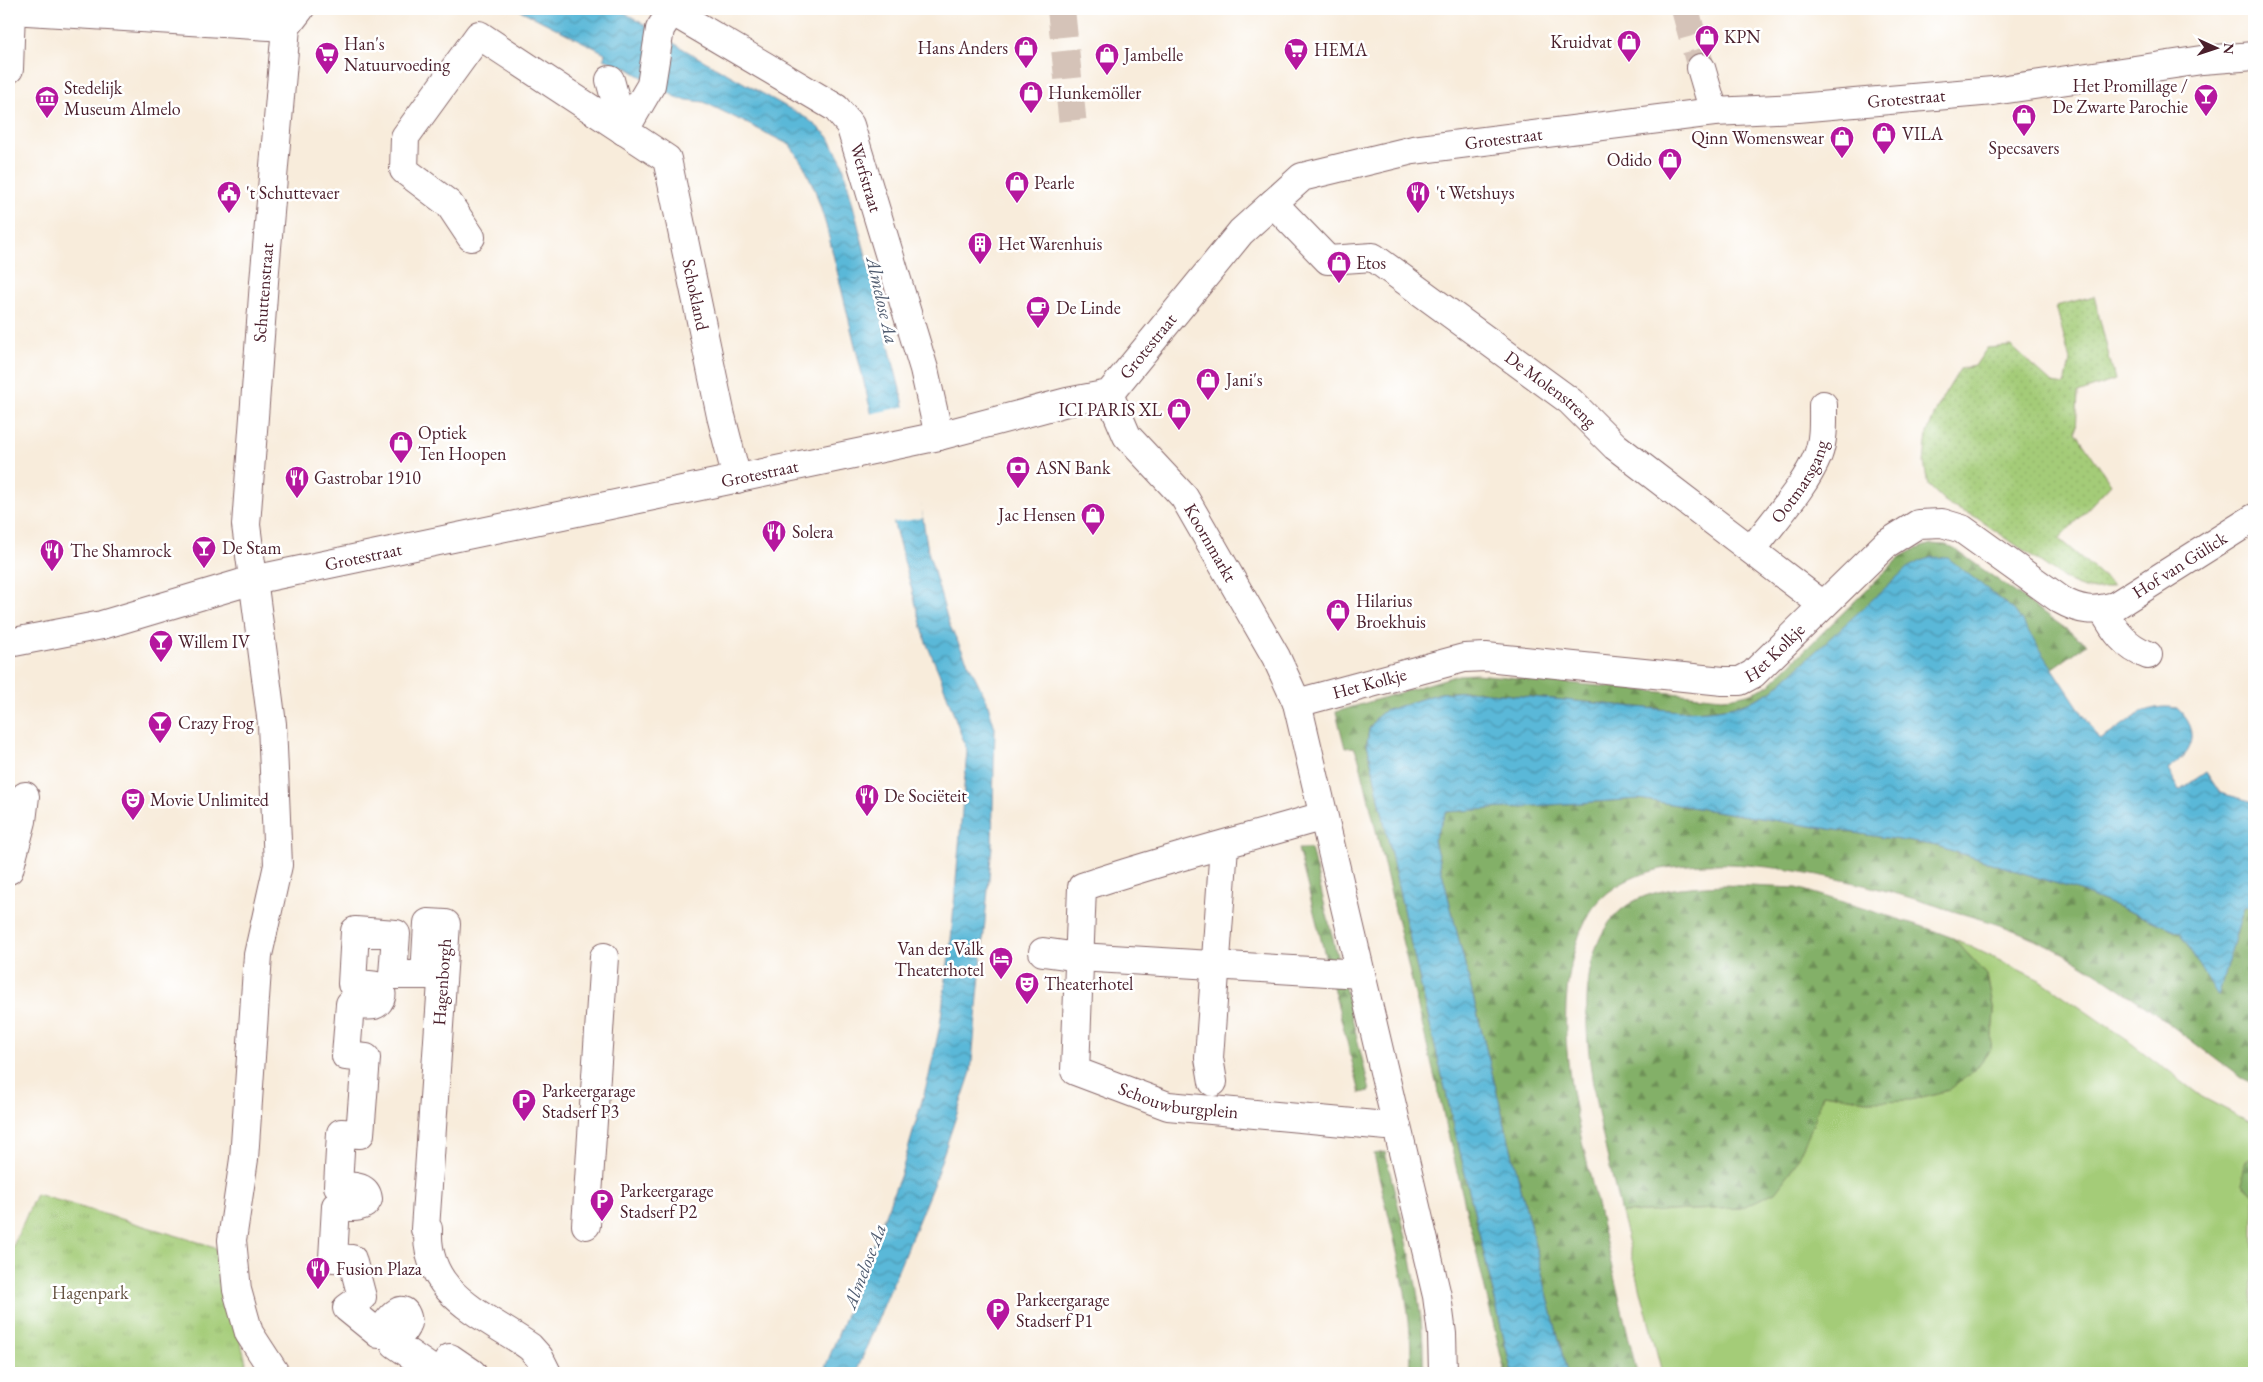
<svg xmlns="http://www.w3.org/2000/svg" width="2263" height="1382" font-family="'EB Garamond',serif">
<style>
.grass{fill:#a4cc78;stroke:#777652}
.forest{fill:url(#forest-firs);stroke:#66684a}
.park{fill:url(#park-tufts);stroke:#777652}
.garden{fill:url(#garden-dots);stroke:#777652}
.water{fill:url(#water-waves);stroke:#526c82}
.pier{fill:#f8ecdb}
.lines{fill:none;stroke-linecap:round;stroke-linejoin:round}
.minor-tunnel{stroke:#d5c3b8;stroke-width:28;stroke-dasharray:28 14;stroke-linecap:butt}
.minor-casing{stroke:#876769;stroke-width:30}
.minor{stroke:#fff;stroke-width:28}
.labels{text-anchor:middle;stroke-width:5;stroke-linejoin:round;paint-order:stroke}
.poi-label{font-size:18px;fill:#4a1f2b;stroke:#fff;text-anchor:start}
.street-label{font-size:18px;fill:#4a1f2b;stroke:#fff}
.park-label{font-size:18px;fill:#655342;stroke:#fff}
.water-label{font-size:19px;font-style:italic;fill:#505c70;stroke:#fff}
</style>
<defs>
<pattern id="forest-firs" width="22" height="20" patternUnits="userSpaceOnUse" patternTransform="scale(1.25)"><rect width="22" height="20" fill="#83b068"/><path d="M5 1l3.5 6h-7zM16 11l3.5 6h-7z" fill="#6d8f56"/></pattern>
<pattern id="park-tufts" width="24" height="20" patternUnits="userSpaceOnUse" patternTransform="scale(1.25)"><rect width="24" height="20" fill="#a4cc78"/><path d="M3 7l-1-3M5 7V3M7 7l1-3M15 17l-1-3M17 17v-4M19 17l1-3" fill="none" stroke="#8faf68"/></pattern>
<pattern id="garden-dots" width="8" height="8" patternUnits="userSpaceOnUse" patternTransform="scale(1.25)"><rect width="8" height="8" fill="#a4cc78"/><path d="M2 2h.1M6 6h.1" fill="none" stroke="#8faf68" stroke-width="1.8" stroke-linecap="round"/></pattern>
<pattern id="water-waves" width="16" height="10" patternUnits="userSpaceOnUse" patternTransform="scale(1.25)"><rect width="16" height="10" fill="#5ab8d8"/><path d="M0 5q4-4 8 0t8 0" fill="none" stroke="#4c95af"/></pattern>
</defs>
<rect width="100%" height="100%" fill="#fff"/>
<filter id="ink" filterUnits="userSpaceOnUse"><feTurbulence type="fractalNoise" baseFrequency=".02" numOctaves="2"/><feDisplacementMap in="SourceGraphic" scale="10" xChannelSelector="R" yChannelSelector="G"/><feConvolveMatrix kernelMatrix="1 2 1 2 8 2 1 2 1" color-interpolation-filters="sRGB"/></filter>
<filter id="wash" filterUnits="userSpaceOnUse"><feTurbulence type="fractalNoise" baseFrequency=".0096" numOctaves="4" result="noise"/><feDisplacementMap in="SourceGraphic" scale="20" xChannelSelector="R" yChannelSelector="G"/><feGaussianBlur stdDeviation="1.12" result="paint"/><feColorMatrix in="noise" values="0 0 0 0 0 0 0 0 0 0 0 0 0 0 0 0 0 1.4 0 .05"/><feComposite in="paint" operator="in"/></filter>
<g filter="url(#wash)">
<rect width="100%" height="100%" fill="#f8ecdb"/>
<!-- grass -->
<path class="grass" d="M1953,938L2042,981L2127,1040L2202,1097L2254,1124V1155L2246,1160L2243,1185L2254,1195V1373H1662L1621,1213L1741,1208L1812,1127L1823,1093L1874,1101L1991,1049L1994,1012L1987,975Z"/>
<!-- forest -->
<g class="forest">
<path d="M1931,544L1946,545L1956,550L2087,644L2052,669L2015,611L1773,690C1745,708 1712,711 1679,711L1469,691L1440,693L1384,711L1376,718L1369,729L1367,743L1405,918L1512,1373H1505L1359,759L1354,747L1345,748L1336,712L1458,675L1476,674L1722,698C1740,697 1754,693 1769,685L1900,557L1913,550Z"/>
<path d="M1639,799L1937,846L2077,890L2179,932L2218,995L2244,907L2254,905V1084L2241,1078C2174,1029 2099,965 2021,933C2000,924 1976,918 1953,911C1868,883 1628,812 1582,928C1547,1017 1576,1115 1597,1204C1610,1261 1624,1317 1637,1373H1567L1434,840L1446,812Z"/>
<path d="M1298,849H1311L1370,1091L1360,1093Z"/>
<path d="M1723,885L1797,888L1924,927L1953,938L1987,975L1994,1012L1991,1049L1974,1071L1949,1090L1911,1100L1874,1101L1823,1093L1812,1127L1792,1170L1775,1192L1741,1208L1621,1213C1604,1140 1553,967 1621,910C1648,887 1690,887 1723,885Z"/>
<path d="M1385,1152C1402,1225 1426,1298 1423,1373H1410C1416,1308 1388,1219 1374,1154Z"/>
<path d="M2254,1155V1195L2243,1185C2241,1171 2242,1163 2254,1155Z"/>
</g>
<!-- park -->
<path class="park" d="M36,1194L215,1247L249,1373H9V1255Z"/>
<!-- garden -->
<path class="garden" d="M2094,296L2115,380L2078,393L2076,432L2111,484L2059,539L2113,585C2097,592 2087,590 2071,583L1974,516L1950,506L1928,485L1924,463L1927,433L1940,402L1960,369L1975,366L1987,348L2011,346L2052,383L2065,385L2070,360L2056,306Z"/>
<!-- water -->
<g class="water">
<path d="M518,9H619L685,50L808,119L828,136L842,162L906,413L928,551L949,624L987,701L995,728L992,846L971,1072L933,1185L856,1373H823L901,1174L929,1076L940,1025L951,940L967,751L939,673L926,642L894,524L881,469L873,420L826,225L815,190L804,166L790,145L704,102L679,99L627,68L604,59L605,53Z"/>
<path d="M1933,557L1948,558L2015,611L2100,740C2128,724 2143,702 2177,708C2202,732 2194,752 2168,770L2180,790L2206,772L2220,793L2254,802V905L2244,907L2218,996L2179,932L2077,890L1937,846L1639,799L1446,812L1434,840L1567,1373H1512L1405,918L1367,743L1369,729L1376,718L1384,711L1440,693L1469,691L1679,711C1712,711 1745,708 1773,690L1907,568L1920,561Z"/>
</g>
<!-- pier -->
<path class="pier" d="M907,406L917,458L923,518L891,523L869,414Z"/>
</g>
<g filter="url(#ink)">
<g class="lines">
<!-- minor-tunnel -->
<g class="minor-tunnel">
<path d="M1061,9L1073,126"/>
<path d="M1685,9L1701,68"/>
</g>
<defs>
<g id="minor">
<path id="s1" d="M668,9L836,108L850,125L924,369L939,436"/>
<path d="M11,10L286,27"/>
<path d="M1701,68L1714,112"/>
<path d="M9,69L11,9"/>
<path d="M610,80L624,131"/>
<path d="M624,131L651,85L660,29L671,12"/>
<path id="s2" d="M1273,203L1328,260L1373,257L1570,401L1615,446L1823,605"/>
<path id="s3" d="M471,237L449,204L404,170L405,137L479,35L667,159L721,416L737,479"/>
<path id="s4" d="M1109,394L1127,436L1184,497L1276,657L1297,703L1437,1296L1442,1334L1443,1373"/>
<path id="s5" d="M1752,550C1773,521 1805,487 1818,455C1824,439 1823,421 1823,405"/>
<path d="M2103,610C2114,630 2125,647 2148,655"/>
<path id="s6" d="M9,643L102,625L253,580L939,436L1067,402L1109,394L1241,232L1302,177L1413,150L1714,112L1797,108L1993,91L2202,60L2254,56"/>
<path id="s7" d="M1297,703L1464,658L1486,657L1723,681H1740L1753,674L1886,544L1918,524L1942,523L1962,529L2061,600C2080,611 2094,612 2115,606L2254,518"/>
<path id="s8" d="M1323,816C1242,840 1161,860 1082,887L1075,1071L1168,1106L1397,1127"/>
<path d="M9,870L22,821L25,796"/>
<path d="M1043,952L1079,957L1361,974"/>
<path d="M1213,1082L1209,1058L1224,846"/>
<path d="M586,1225L604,957"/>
<path id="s9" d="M275,1373L249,1333L237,1290L232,1240L244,1159L258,955L278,865L272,724L246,525L264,282L286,27L300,9"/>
<path d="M437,1373L395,1344L408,1323C405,1294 385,1325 379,1334L347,1308L362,1297L352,1259L333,1258L336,1206C347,1206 363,1211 368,1199C366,1184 350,1187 338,1186L341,1133L360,1134L366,1058L346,1056L350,1004C357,1004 367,1007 374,1005C382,1002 385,990 376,986C369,984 359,985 352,984L355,931L396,934L393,975H425L428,923L446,924L425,1229H428C425,1296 484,1314 530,1347L539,1357L547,1373"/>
<path d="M440,1373L450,1358L472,1373"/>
</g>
</defs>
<!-- minor casing -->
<use href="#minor" class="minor-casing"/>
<!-- minor -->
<use href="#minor" class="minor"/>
</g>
</g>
<!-- icons -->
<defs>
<symbol id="shop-pin" viewBox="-11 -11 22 30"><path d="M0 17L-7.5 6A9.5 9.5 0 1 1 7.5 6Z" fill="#b5179e" stroke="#fff"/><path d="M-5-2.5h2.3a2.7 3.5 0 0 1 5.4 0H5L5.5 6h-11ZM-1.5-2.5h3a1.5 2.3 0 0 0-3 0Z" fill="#fff"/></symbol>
<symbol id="supermarket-pin" viewBox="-11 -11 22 30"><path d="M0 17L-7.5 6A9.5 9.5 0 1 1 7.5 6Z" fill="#b5179e" stroke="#fff"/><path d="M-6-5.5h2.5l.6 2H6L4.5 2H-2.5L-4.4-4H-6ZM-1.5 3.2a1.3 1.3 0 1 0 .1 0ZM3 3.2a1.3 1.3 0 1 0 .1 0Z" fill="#fff"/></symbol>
<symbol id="bar-pin" viewBox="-11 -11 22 30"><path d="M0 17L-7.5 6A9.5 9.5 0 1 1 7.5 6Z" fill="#b5179e" stroke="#fff"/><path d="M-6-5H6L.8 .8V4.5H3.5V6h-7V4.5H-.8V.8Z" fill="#fff"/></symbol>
<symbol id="museum-pin" viewBox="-11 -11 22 30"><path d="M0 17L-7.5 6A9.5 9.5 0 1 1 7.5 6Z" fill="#b5179e" stroke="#fff"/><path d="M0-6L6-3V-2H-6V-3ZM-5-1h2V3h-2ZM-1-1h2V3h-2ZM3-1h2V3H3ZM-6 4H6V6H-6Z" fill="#fff"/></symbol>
<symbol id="civic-pin" viewBox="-11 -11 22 30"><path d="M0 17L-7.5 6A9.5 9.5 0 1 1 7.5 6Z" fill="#b5179e" stroke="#fff"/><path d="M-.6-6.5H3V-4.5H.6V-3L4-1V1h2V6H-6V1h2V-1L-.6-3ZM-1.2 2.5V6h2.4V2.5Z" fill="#fff"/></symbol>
<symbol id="restaurant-pin" viewBox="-11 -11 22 30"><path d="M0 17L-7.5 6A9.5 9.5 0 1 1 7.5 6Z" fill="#b5179e" stroke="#fff"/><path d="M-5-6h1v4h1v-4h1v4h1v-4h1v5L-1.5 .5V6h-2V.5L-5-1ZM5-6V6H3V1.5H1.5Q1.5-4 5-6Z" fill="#fff"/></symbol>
<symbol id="building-pin" viewBox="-11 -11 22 30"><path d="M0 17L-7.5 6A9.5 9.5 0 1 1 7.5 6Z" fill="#b5179e" stroke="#fff"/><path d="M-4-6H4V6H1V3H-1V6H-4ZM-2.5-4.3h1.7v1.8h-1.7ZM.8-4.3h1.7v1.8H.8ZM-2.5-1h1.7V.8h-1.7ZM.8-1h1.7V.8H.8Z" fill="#fff"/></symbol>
<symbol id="cafe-pin" viewBox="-11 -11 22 30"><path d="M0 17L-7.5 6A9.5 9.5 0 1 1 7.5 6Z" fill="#b5179e" stroke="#fff"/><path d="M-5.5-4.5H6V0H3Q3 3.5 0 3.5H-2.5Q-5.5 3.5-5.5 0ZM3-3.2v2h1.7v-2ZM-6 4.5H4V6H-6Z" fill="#fff"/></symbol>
<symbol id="bank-pin" viewBox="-11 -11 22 30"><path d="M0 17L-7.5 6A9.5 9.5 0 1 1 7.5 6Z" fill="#b5179e" stroke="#fff"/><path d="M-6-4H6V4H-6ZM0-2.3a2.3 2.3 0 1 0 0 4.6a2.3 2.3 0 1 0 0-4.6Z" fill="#fff"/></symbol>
<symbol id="theatre-pin" viewBox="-11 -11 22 30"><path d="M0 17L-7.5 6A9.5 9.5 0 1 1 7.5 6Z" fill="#b5179e" stroke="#fff"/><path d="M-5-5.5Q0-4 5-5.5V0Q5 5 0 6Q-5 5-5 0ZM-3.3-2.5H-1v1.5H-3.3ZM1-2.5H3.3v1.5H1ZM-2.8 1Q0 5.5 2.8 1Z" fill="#fff"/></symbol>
<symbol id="hotel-pin" viewBox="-11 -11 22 30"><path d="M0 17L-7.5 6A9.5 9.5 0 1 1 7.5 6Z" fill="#b5179e" stroke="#fff"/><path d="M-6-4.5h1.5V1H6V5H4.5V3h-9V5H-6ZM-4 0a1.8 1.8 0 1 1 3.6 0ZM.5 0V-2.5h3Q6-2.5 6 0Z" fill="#fff"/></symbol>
<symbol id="parking-pin" viewBox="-11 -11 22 30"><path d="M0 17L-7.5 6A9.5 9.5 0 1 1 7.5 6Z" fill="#b5179e" stroke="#fff"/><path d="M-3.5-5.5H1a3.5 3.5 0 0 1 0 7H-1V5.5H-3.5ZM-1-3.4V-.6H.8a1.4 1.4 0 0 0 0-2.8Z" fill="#fff"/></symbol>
</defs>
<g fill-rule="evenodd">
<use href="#shop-pin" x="1693" y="23" width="28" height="38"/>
<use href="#shop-pin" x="1615" y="28" width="28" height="38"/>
<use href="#shop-pin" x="1012" y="34" width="28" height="38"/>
<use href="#supermarket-pin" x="1282" y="36" width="28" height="38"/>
<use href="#supermarket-pin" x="313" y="40" width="28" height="38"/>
<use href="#shop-pin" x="1093" y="41" width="28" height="38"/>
<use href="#shop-pin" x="1017" y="79" width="28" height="38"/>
<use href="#bar-pin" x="2192" y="82" width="28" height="38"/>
<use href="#museum-pin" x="33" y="84" width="28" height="38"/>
<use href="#shop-pin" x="2010" y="102" width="28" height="38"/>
<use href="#shop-pin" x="1870" y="120" width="28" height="38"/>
<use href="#shop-pin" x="1828" y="124" width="28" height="38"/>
<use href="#shop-pin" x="1656" y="146" width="28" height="38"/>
<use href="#shop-pin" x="1003" y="169" width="28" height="38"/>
<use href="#civic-pin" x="215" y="179" width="28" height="38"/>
<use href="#restaurant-pin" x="1404" y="179" width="28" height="38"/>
<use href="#building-pin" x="966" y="230" width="28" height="38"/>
<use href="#shop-pin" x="1325" y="249" width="28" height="38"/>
<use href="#cafe-pin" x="1024" y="294" width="28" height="38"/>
<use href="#shop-pin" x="1194" y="366" width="28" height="38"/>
<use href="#shop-pin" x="1165" y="396" width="28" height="38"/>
<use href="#shop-pin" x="387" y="429" width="28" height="38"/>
<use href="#bank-pin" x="1004" y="454" width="28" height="38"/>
<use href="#restaurant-pin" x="283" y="464" width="28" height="38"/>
<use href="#shop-pin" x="1079" y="501" width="28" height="38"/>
<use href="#restaurant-pin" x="760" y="518" width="28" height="38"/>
<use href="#bar-pin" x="190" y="534" width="28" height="38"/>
<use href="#restaurant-pin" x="38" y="537" width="28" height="38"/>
<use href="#shop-pin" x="1324" y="597" width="28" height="38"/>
<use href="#bar-pin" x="147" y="628" width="28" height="38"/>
<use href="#bar-pin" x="146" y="709" width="28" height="38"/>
<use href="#restaurant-pin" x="853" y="782" width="28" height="38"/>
<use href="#theatre-pin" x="119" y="786" width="28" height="38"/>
<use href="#hotel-pin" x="987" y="945" width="28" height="38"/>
<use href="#theatre-pin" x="1013" y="970" width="28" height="38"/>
<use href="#parking-pin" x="510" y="1087" width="28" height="38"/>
<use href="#parking-pin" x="588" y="1187" width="28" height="38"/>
<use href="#restaurant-pin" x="304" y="1255" width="28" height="38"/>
<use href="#parking-pin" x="984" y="1296" width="28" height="38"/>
</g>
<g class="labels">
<!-- poi labels -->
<g class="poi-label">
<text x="1724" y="43">KPN</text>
<text x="1612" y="48" text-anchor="end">Kruidvat</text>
<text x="344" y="50">Han's<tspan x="344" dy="21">Natuurvoeding</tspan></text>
<text x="1008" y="54" text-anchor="end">Hans Anders</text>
<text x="1314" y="56">HEMA</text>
<text x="1124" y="61">Jambelle</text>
<text x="2188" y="92" text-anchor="end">Het Promillage /<tspan x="2188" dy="21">De Zwarte Parochie</tspan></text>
<text x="64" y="94">Stedelijk<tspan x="64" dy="21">Museum Almelo</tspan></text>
<text x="1048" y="99">Hunkemöller</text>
<text x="1902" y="140">VILA</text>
<text x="1824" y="144" text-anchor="end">Qinn Womenswear</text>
<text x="2024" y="154" text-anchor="middle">Specsavers</text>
<text x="1652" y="166" text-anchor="end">Odido</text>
<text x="1034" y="189">Pearle</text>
<text x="246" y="199">'t Schuttevaer</text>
<text x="1436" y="199">'t Wetshuys</text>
<text x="998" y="250">Het Warenhuis</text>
<text x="1356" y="269">Etos</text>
<text x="1056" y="314">De Linde</text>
<text x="1226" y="386">Jani's</text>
<text x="1162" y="416" text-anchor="end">ICI PARIS XL</text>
<text x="418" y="439">Optiek<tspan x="418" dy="21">Ten Hoopen</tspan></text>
<text x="1036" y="474">ASN Bank</text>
<text x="314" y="484">Gastrobar 1910</text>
<text x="1076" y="521" text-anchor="end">Jac Hensen</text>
<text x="792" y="538">Solera</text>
<text x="222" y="554">De Stam</text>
<text x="70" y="557">The Shamrock</text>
<text x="1356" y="607">Hilarius<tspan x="1356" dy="21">Broekhuis</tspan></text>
<text x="178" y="648">Willem IV</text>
<text x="178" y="729">Crazy Frog</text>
<text x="884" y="802">De Sociëteit</text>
<text x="150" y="806">Movie Unlimited</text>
<text x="984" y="955" text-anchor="end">Van der Valk<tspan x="984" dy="21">Theaterhotel</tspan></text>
<text x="1044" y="990">Theaterhotel</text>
<text x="542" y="1097">Parkeergarage<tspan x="542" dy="21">Stadserf P3</tspan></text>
<text x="620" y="1197">Parkeergarage<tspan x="620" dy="21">Stadserf P2</tspan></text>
<text x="336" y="1275">Fusion Plaza</text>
<text x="1016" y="1306">Parkeergarage<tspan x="1016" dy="21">Stadserf P1</tspan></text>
</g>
<!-- street labels -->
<g class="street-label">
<text dy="6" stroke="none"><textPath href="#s6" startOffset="2030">Grotestraat</textPath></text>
<text dy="6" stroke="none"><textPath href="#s6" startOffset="1625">Grotestraat</textPath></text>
<text dy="6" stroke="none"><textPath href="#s1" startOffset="272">Werfstraat</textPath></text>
<text dy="6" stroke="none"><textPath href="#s9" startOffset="1096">Schuttenstraat</textPath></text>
<text dy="6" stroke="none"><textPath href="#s3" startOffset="619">Schokland</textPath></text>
<text dy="6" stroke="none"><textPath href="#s6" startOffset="1190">Grotestraat</textPath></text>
<text dy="6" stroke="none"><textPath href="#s2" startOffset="346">De Molenstreng</textPath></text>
<text dy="6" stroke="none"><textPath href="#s6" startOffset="770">Grotestraat</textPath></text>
<text dy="6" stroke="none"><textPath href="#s5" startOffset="84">Ootmarsgang</textPath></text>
<text dy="6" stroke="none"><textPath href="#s4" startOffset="182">Koornmarkt</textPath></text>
<text dy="6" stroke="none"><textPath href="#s6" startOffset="365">Grotestraat</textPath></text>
<text dy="6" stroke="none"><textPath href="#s7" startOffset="988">Hof van Gülick</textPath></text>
<text dy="6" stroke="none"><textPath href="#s7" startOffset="495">Het Kolkje</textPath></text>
<text dy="6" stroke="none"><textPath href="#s7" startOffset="75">Het Kolkje</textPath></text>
<text transform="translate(442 982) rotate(-86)" y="6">Hagenborgh</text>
<text dy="6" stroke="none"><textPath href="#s8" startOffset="544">Schouwburgplein</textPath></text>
</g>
<!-- park labels -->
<g class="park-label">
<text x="90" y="1299">Hagenpark</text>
</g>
<!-- water labels -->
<g class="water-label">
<text transform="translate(883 300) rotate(77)" y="7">Almelose Aa</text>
<text transform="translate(864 1266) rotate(-69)" y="7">Almelose Aa</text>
</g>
</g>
<!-- margin -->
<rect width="2263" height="1382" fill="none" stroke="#fff" stroke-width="30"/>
<!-- north arrow -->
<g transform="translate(2216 48) rotate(93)" stroke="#ffffff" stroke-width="4" paint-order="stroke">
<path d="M0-4L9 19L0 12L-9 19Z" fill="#4a1f2b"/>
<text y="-8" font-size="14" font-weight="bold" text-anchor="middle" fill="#4a1f2b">N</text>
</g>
</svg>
